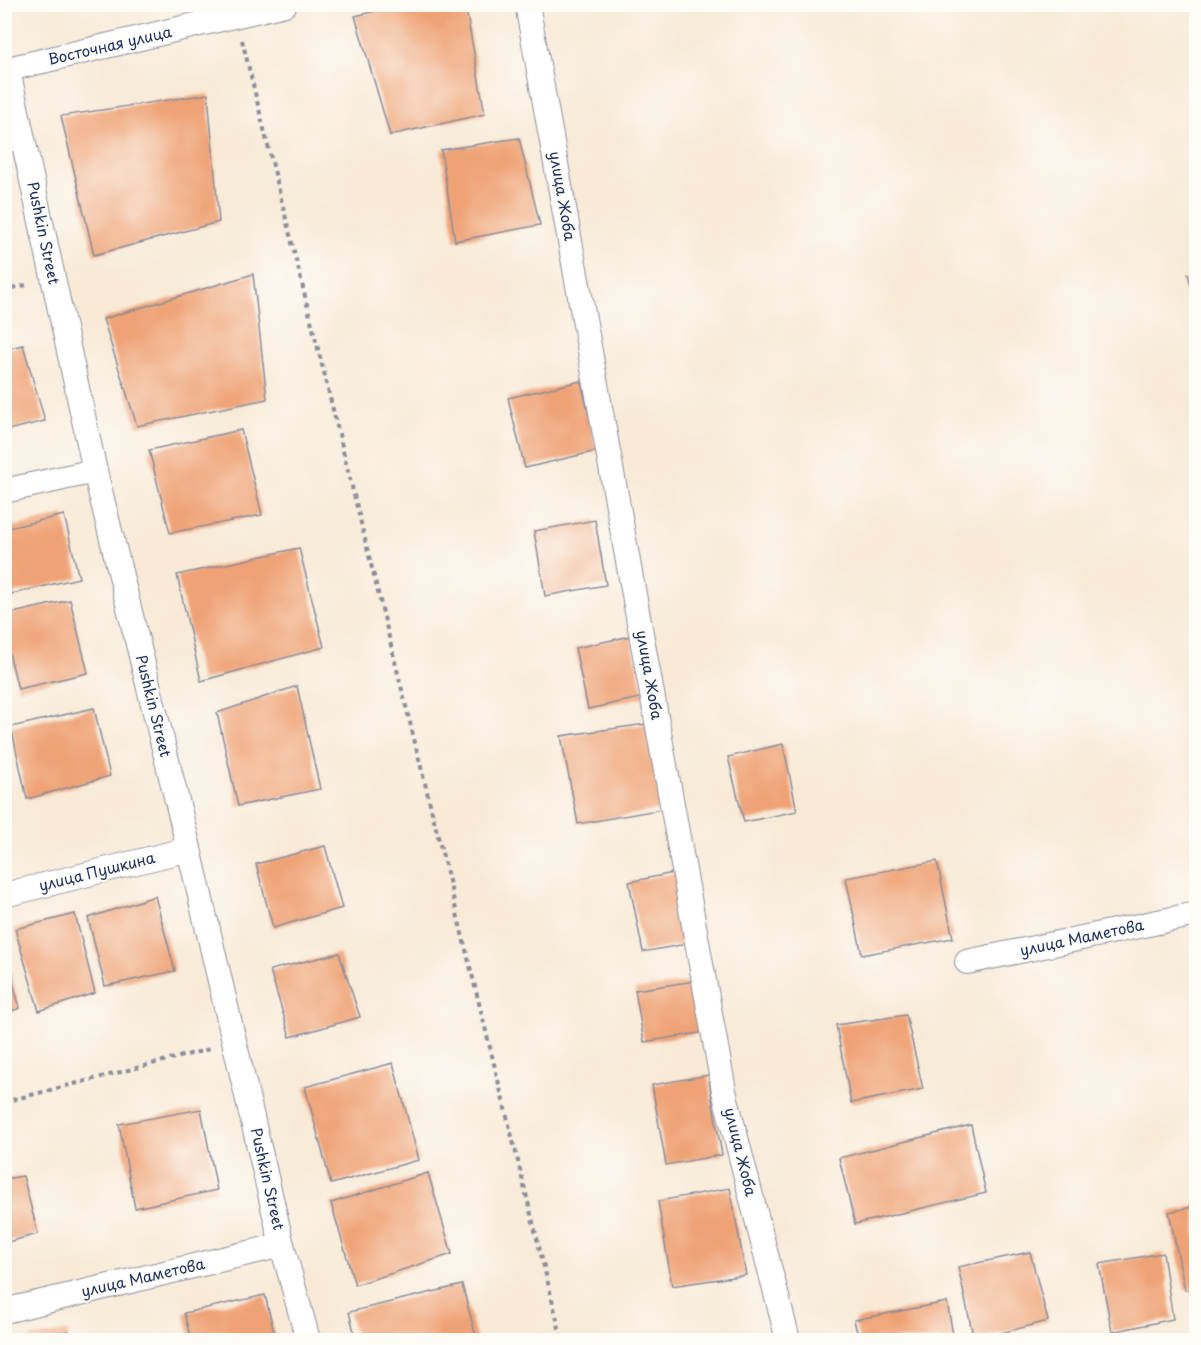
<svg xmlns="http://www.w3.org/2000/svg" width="1201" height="1345" font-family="'Playpen Sans',sans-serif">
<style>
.building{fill:#efa274}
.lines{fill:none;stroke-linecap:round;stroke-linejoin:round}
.street-casing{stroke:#8a8c9a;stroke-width:26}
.path{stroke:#8a8c9a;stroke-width:4;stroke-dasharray:4.5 4.5;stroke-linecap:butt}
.street{stroke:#fff;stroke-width:24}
.labels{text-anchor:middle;stroke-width:4.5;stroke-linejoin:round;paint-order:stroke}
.street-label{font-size:15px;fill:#1b2f5e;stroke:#fdfcf7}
</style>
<rect width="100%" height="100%" fill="#fdfcf7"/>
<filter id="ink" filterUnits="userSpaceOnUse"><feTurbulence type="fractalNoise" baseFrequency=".0167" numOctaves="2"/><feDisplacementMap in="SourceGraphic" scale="12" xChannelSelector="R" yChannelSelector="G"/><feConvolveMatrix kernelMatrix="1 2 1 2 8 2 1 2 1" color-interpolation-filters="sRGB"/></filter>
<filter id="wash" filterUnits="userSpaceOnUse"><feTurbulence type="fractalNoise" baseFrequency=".008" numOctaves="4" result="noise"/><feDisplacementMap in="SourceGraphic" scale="24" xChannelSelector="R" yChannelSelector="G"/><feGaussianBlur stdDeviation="1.35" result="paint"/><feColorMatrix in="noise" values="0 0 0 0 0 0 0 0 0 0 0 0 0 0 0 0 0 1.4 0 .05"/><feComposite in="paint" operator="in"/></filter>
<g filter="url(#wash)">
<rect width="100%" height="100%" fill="#f8ead7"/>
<g id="blocks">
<!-- building -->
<g class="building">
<path d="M404,4H465L485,114L390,135L355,16Z"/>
<path d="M208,94L219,222L94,255L61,116Z"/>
<path d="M519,138L540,225L455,241L441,150Z"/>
<path d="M4,166L11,189L4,190Z"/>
<path d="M1196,272V307L1188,274Z"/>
<path d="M253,274L267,399L137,426L103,319Z"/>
<path d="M23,345L45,421L4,431V349Z"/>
<path d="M581,381L597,451L525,468L508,398Z"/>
<path d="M241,430L262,515L170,533L149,450Z"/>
<path d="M64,515L79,578L11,594L4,566V529Z"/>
<path d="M595,520L606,585L545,596L534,531Z"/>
<path d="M299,548L324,647L201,681L177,575Z"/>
<path d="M70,600L88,673L18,689L4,632V615Z"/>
<path d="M631,636L644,697L588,709L575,648Z"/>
<path d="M297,686L320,789L238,806L217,713Z"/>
<path d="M94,708L110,776L27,799L11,727Z"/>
<path d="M653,723L669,808L578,824L561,736Z"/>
<path d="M783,744L797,811L744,822L728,757Z"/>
<path d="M325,846L342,908L273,928L256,864Z"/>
<path d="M937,861L953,938L862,955L846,878Z"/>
<path d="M678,872L692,943L643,952L629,882Z"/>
<path d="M155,896L175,971L105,986L88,918Z"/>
<path d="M75,914L95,993L39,1011L15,929Z"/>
<path d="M4,950L20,1008L4,1014Z"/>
<path d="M339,953L360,1017L290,1037L270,970Z"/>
<path d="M695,981L706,1032L644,1042L635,990Z"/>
<path d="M906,1015L923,1089L851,1103L836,1025Z"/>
<path d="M393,1063L419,1160L331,1184L305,1087Z"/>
<path d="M708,1075L722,1155L666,1165L652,1085Z"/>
<path d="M201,1109L217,1190L135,1208L119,1124Z"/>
<path d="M971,1125L986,1193L855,1224L839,1158Z"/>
<path d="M428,1173L452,1254L355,1285L331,1203Z"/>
<path d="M23,1176L38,1234L4,1243V1179Z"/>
<path d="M730,1188L746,1275L672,1286L658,1201Z"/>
<path d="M1196,1206V1288L1185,1290L1169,1212Z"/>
<path d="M1030,1252L1048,1321L974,1340L958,1267Z"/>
<path d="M1163,1253L1173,1319L1112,1332L1099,1264Z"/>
<path d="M462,1285L477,1340H356L349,1312Z"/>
<path d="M265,1295L276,1340H191L184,1313Z"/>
<path d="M947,1302L954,1340H859L854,1320Z"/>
<path d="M68,1331L69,1340H28L27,1339Z"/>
</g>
</g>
</g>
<g filter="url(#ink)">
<use href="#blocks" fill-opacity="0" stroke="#8a8c9a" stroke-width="1.5"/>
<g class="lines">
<defs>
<g id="street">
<path d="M527,4L724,1091L788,1340"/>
<path d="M4,70L285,4"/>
<path d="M8,70L95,471L189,849L282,1245L308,1340"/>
<path d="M4,491L95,471"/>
<path d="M4,895L189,849"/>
<path d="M967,962L1196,914"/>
<path d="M4,1311L282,1245"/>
</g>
</defs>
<!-- street casing -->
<use href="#street" class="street-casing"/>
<!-- path -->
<g class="path">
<path d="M242,40L562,1340"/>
<path d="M4,290L30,284"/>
<path d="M4,1102L210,1049"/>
</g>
<!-- street -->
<use href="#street" class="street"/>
</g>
</g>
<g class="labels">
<!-- street labels -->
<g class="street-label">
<text transform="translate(110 46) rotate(-13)" y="5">Восточная улица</text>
<text transform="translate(562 196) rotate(80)" y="5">улица Жоба</text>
<text transform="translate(43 233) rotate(78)" y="5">Pushkin Street</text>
<text transform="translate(649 675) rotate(80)" y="5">улица Жоба</text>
<text transform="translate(153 706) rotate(76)" y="5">Pushkin Street</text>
<text transform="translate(97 872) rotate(-14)" y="5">улица Пушкина</text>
<text transform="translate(1082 938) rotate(-12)" y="5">улица Маметова</text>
<text transform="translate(740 1152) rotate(76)" y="5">улица Жоба</text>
<text transform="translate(267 1179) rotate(77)" y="5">Pushkin Street</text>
<text transform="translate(143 1278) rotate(-13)" y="5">улица Маметова</text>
</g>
</g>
<!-- margin -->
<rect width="1201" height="1345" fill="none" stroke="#fdfcf7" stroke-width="24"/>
</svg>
